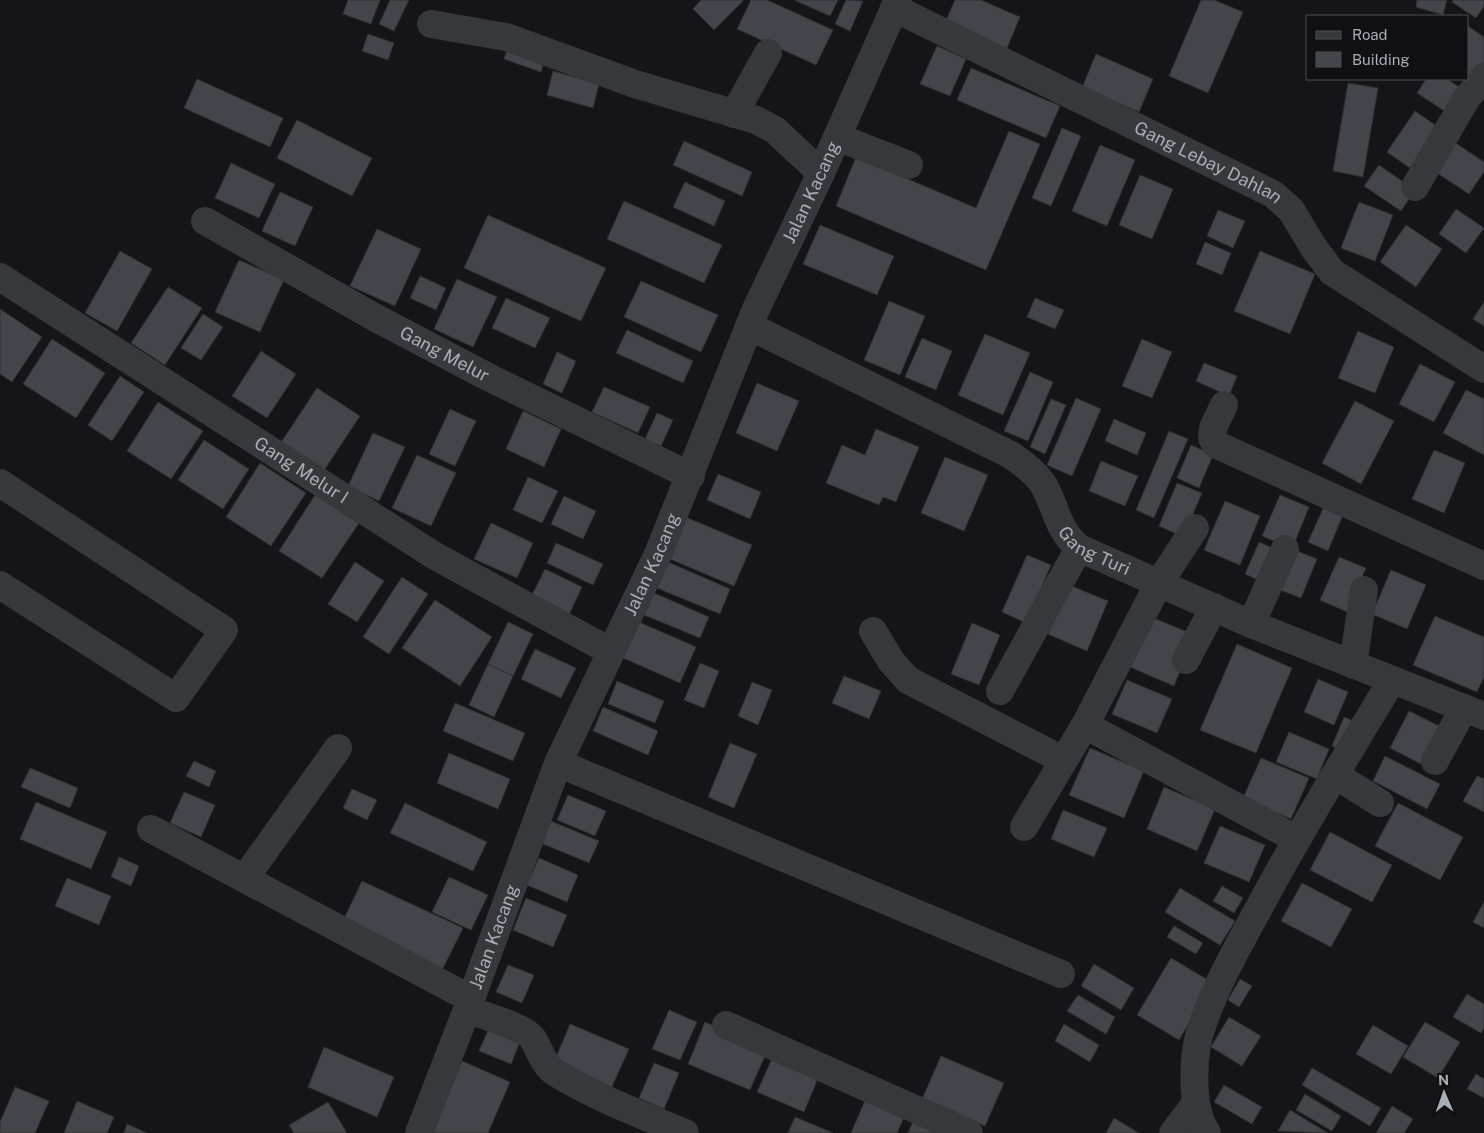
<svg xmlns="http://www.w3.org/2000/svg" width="1484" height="1133" font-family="'Public Sans',sans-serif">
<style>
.building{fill:#44454a;stroke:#2f3033}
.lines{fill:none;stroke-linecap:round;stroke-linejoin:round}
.minor{stroke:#36383c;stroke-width:28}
.labels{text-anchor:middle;stroke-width:4;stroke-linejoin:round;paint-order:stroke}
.street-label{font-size:18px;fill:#a7aeb6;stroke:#101012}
</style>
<rect width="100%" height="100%" fill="#151517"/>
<!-- building -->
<g class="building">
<path d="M348,0H380L371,24L343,14Z"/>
<path d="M390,0H409L394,31L379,24Z"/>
<path d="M701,0H744L714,30L693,9Z"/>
<path d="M751,0H767L833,30L816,65L737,29Z"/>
<path d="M794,0H838L830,16Z"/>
<path d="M846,0L863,1L850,31L835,24Z"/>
<path d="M955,0H981L1020,17L1005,53L943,27Z"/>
<path d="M1201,0H1214L1243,12L1208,93L1169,76Z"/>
<path d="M1417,0H1447L1443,15L1416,7Z"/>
<path d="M1453,0H1484V6L1476,18L1452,2Z"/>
<path d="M1468,26L1484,37V71L1474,86L1463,79H1468Z"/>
<path d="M368,34L394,43L388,60L362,51Z"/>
<path d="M937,46L966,59L950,96L920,84Z"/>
<path d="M508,47L545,60L541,72L504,59Z"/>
<path d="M1096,54L1153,79L1139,112L1082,88Z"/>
<path d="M971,68L1060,106L1046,138L957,100Z"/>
<path d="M553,71L599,84L593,108L547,95Z"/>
<path d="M197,79L283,118L270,147L184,108Z"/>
<path d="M1426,79H1447L1468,93L1452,116L1417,93Z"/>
<path d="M1348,83L1378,88L1363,177L1333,171Z"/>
<path d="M1415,111L1438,127L1410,168L1387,152Z"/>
<path d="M297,120L372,158L352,196L277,158Z"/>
<path d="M1062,128L1081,136L1051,206L1032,198Z"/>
<path d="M1009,131L1040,144L986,270L836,206L856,157L976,208Z"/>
<path d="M684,141L752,172L742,196L673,165Z"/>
<path d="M1454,142L1484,162V172L1469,194L1434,171Z"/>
<path d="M1100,145L1135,160L1107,226L1072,211Z"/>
<path d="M231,163L275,184L259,218L215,198Z"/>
<path d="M1379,165L1415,190L1401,211L1364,186Z"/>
<path d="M1140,175L1173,189L1152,239L1119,225Z"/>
<path d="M685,182L725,201L714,226L673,207Z"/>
<path d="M280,192L313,207L295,246L262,231Z"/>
<path d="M624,201L722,245L704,283L607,239Z"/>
<path d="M1359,202L1393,215L1375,261L1341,248Z"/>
<path d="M1456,209L1484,228L1466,253L1439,234Z"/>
<path d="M1218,210L1245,221L1233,248L1207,236Z"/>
<path d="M488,215L606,268L581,321L464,268Z"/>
<path d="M820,225L894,256L877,295L803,264Z"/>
<path d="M1406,225L1442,249L1416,287L1380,262Z"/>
<path d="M377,229L421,249L395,306L350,286Z"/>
<path d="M1205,242L1231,253L1222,275L1196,264Z"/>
<path d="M120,251L152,269L117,331L85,313Z"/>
<path d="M1260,251L1315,274L1290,334L1234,311Z"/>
<path d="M239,260L284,280L260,332L215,312Z"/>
<path d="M420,276L446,288L436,310L410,298Z"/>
<path d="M457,279L497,297L473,347L434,329Z"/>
<path d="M641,281L718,315L701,352L624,317Z"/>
<path d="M168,287L202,308L165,365L131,343Z"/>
<path d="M506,298L550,318L535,348L492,328Z"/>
<path d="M1035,298L1064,310L1055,329L1027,317Z"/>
<path d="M889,301L925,316L900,375L864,360Z"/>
<path d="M1484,302V326L1473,319Z"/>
<path d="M0,309L42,337L12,382L0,374Z"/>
<path d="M203,314L223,327L201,360L181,348Z"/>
<path d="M627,330L693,361L683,383L616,353Z"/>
<path d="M1358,331L1394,347L1375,393L1338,378Z"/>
<path d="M985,334L1030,353L1003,415L958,395Z"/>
<path d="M922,338L952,351L936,390L905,377Z"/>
<path d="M52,339L105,373L76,418L23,384Z"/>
<path d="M1142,339L1172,352L1152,398L1122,386Z"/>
<path d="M261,351L296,374L267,418L232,396Z"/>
<path d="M557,352L576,361L562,393L543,384Z"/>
<path d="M1204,363L1237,376L1229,396L1196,381Z"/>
<path d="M1420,364L1455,382L1434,422L1399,404Z"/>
<path d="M1030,372L1053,382L1028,441L1004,431Z"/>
<path d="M120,376L144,392L112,441L88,425Z"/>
<path d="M757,383L799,401L777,451L736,433Z"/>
<path d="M604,387L650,407L638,433L592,412Z"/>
<path d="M317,388L360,416L323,472L280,444Z"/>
<path d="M1466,390L1484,399V455L1443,433Z"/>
<path d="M1076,398L1101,409L1072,476L1047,465Z"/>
<path d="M1051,399L1066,405L1045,454L1030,447Z"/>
<path d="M1355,401L1394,421L1361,484L1322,463Z"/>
<path d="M158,402L203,431L171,479L127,451Z"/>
<path d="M450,409L476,421L455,466L429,454Z"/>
<path d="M523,411L561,429L544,467L506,449Z"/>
<path d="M657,413L673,420L661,446L645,439Z"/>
<path d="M1114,419L1146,433L1137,455L1105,441Z"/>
<path d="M876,429L919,447L896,502L883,497L879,505L826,483L842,445L865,455Z"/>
<path d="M1169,431L1188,439L1154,518L1136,510Z"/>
<path d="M373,433L405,447L379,501L348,486Z"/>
<path d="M204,440L249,469L223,509L178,480Z"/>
<path d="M1191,445L1213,455L1199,488L1177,478Z"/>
<path d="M1434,450L1465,463L1444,513L1412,499Z"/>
<path d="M417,455L456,473L431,526L392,508Z"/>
<path d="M945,457L988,475L964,531L921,513Z"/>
<path d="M1101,461L1138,476L1125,506L1089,491Z"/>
<path d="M260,463L306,493L271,546L226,517Z"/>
<path d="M718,474L761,492L750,519L707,500Z"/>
<path d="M528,477L558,491L542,523L513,510Z"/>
<path d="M1177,483L1202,493L1183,537L1159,526Z"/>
<path d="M315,495L359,523L322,578L279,551Z"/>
<path d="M1280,495L1309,507L1292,549L1262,536Z"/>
<path d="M564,496L596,511L583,539L551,524Z"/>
<path d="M1225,501L1260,516L1240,565L1204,550Z"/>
<path d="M1326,502L1345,510L1328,551L1308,542Z"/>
<path d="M683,516L752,545L734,586L665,557Z"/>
<path d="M491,523L533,543L517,578L474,559Z"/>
<path d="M1259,542L1279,551L1265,583L1245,574Z"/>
<path d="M556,543L603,564L593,585L547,563Z"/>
<path d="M1292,549L1317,559L1301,598L1275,588Z"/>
<path d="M1027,555L1051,565L1026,623L1002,612Z"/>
<path d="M1339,557L1366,568L1347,612L1320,600Z"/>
<path d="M355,562L384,581L357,622L328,604Z"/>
<path d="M668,562L730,589L720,614L657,588Z"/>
<path d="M545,569L582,587L567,619L529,601Z"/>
<path d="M1391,570L1426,585L1407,629L1372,614Z"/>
<path d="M402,577L428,594L389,654L363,637Z"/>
<path d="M1069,585L1108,601L1087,651L1048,634Z"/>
<path d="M654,593L709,617L700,638L644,615Z"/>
<path d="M435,600L492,637L460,686L402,648Z"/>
<path d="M1435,616L1484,637V677L1477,692L1413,665Z"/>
<path d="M1151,617L1195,635L1174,686L1130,667Z"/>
<path d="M508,622L533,634L513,676L488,664Z"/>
<path d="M639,622L696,647L680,683L623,658Z"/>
<path d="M972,623L1000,635L979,685L951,674Z"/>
<path d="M1237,644L1292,668L1256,753L1200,730Z"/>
<path d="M535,649L576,668L561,698L521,679Z"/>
<path d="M700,663L719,671L704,708L684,700Z"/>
<path d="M488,664L513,676L494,717L469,705Z"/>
<path d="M844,676L881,691L869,719L832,703Z"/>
<path d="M1318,679L1348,692L1334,725L1304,712Z"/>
<path d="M1127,680L1172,699L1157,733L1112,714Z"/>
<path d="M617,681L664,701L655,723L608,704Z"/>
<path d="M752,682L772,690L758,725L738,716Z"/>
<path d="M455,703L525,733L513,761L443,731Z"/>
<path d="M603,707L658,731L648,755L593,731Z"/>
<path d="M1409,711L1441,727L1421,764L1390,748Z"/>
<path d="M1344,717L1353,721L1341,750L1332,746Z"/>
<path d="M1289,732L1329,749L1317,779L1276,762Z"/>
<path d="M730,743L757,754L734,808L708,797Z"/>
<path d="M1090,748L1144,771L1124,818L1069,795Z"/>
<path d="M449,753L510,779L498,809L437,783Z"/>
<path d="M1385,756L1440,784L1427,809L1373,781Z"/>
<path d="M1261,758L1309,778L1291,819L1243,798Z"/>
<path d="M194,761L216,771L209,787L186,776Z"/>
<path d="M30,768L78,788L70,808L21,787Z"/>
<path d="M1477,776L1484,779V812L1463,801Z"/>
<path d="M1164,787L1215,809L1197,851L1147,829Z"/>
<path d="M352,789L377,800L367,820L343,808Z"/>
<path d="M184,792L215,805L201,837L170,823Z"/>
<path d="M568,795L606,811L595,836L557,820Z"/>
<path d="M36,802L107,832L91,869L20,839Z"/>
<path d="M405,803L487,842L473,871L390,833Z"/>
<path d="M1398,803L1463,837L1440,880L1375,846Z"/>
<path d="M1063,810L1107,828L1094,857L1051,839Z"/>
<path d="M551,821L599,841L589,863L541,843Z"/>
<path d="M1220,826L1265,845L1249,882L1204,863Z"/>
<path d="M1330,832L1392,865L1372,902L1310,870Z"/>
<path d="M119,857L139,866L131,886L111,877Z"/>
<path d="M539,858L578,875L567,902L527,885Z"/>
<path d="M449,877L488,895L471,930L432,912Z"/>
<path d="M67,878L111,896L99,925L55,906Z"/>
<path d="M362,881L463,928L441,972L341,925Z"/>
<path d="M1302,883L1352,909L1331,947L1281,921Z"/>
<path d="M1222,886L1243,898L1234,913L1213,901Z"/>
<path d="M1180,888L1235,921L1220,945L1165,912Z"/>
<path d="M526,898L567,915L553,947L513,930Z"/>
<path d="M1484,902V928L1473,922Z"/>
<path d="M1174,926L1203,943L1196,954L1167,937Z"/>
<path d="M1171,958L1213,983L1179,1040L1137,1015Z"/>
<path d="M1094,964L1134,988L1121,1010L1081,986Z"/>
<path d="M508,965L534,975L522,1003L496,992Z"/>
<path d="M1240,979L1252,986L1239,1007L1228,1000Z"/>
<path d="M1467,994L1484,1004V1028L1481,1033L1453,1017Z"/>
<path d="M1078,995L1115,1017L1106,1034L1067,1011Z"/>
<path d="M669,1010L697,1022L680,1060L652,1049Z"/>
<path d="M1229,1017L1261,1036L1242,1066L1211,1047Z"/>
<path d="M705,1022L768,1049L750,1090L688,1064Z"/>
<path d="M1425,1022L1460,1042L1438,1078L1403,1057Z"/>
<path d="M570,1024L629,1049L610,1091L552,1067Z"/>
<path d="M1064,1024L1099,1045L1090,1062L1055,1041Z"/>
<path d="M1373,1025L1408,1046L1391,1074L1356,1054Z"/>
<path d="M490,1026L521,1039L511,1064L479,1051Z"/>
<path d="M324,1047L394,1077L377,1117L308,1087Z"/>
<path d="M775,1052L821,1071L804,1112L757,1092Z"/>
<path d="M941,1056L1004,1083L985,1126L922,1099Z"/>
<path d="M462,1061L510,1082L488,1133H431Z"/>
<path d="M654,1063L679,1073L664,1109L639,1098Z"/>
<path d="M1312,1068L1381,1108L1370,1126L1302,1085Z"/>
<path d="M1476,1074L1484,1079V1098L1467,1089Z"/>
<path d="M1224,1085L1262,1107L1252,1124L1214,1102Z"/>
<path d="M15,1087L49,1101L35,1133H0V1122Z"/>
<path d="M1305,1094L1341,1116L1332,1131L1296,1110Z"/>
<path d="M867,1096L906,1113L897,1133H851Z"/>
<path d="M77,1101L114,1117L107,1133H64Z"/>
<path d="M328,1102L347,1133H294L289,1125Z"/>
<path d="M1392,1106L1413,1119L1404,1133H1376Z"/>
<path d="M1290,1110L1328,1133L1278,1131Z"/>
<path d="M795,1117L833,1133H788Z"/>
<path d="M1114,1118L1139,1133H1106Z"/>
<path d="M914,1119L948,1133H908Z"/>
<path d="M127,1124L147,1133H124Z"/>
</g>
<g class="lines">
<!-- minor -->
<g class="minor">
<path id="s1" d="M894,8L1273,194L1291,210L1314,248L1332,272L1484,369"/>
<path d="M431,24L506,37L635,84L756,120L775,130L821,173"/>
<path d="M734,114L768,53"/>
<path d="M837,137L909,165"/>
<path d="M1415,187L1466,99L1484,77"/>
<path id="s2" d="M205,221L376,318L490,378L691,476"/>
<path id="s3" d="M0,277L435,556L610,651"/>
<path id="s4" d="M749,326L1011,455C1023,464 1034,471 1043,484C1057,508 1056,528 1079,548L1251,624L1484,716"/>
<path d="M1224,405L1213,428L1212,438L1215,444L1484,566"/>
<path d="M0,483L224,630L176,698L0,585"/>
<path d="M1195,528L1159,583L1085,725L1296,839"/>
<path d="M1251,624L1285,549"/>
<path d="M873,631L891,661L908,680L1063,760"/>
<path d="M1186,660L1214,607"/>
<path d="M1353,665L1364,590"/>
<path d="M1000,691L1079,548"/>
<path d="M1435,761L1464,708"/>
<path d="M558,763L1061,974"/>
<path d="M1335,775L1380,803"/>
<path d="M1024,827L1085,725"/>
<path d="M151,829L471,999"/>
<path d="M245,878L338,748"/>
<path d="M467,1009C483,1016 524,1026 533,1039C541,1052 543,1065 556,1073C597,1098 642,1115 685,1133"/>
<path d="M726,1025L969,1133"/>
<path id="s5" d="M419,1133L471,999L558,763L658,554L756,309L821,173L898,0"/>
<path d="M1173,1133L1196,1103"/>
<path d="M1207,1133C1190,1109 1192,1053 1202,1026C1216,985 1239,944 1260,906C1301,829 1347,755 1392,680"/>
</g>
</g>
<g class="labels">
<!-- street labels -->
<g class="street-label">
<text dy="6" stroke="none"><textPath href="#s1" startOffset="350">Gang Lebay Dahlan</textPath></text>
<text dy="6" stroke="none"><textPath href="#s5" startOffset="1020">Jalan Kacang</textPath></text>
<text dy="6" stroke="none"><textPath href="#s2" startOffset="274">Gang Melur</textPath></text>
<text dy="6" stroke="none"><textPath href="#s3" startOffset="358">Gang Melur I</textPath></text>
<text dy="6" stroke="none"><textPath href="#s4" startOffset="424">Gang Turi</textPath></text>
<text dy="6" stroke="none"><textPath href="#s5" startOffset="615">Jalan Kacang</textPath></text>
<text dy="6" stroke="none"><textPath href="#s5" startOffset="210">Jalan Kacang</textPath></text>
</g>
</g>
<!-- legend -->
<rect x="1306" y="15" width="162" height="65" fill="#101012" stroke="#4c4f54"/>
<rect x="1316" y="31" width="25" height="8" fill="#36383c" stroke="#4c4f54"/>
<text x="1352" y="40" font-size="15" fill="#a7aeb6">Road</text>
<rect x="1316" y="52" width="25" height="15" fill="#44454a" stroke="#4c4f54"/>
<text x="1352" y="65" font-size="15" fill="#a7aeb6">Building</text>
<!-- north arrow -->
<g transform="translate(1444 1093) rotate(358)" stroke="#101012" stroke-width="4" paint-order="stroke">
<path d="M0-4L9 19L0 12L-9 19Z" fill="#a7aeb6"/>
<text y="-8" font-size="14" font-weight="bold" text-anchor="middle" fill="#a7aeb6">N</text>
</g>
</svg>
